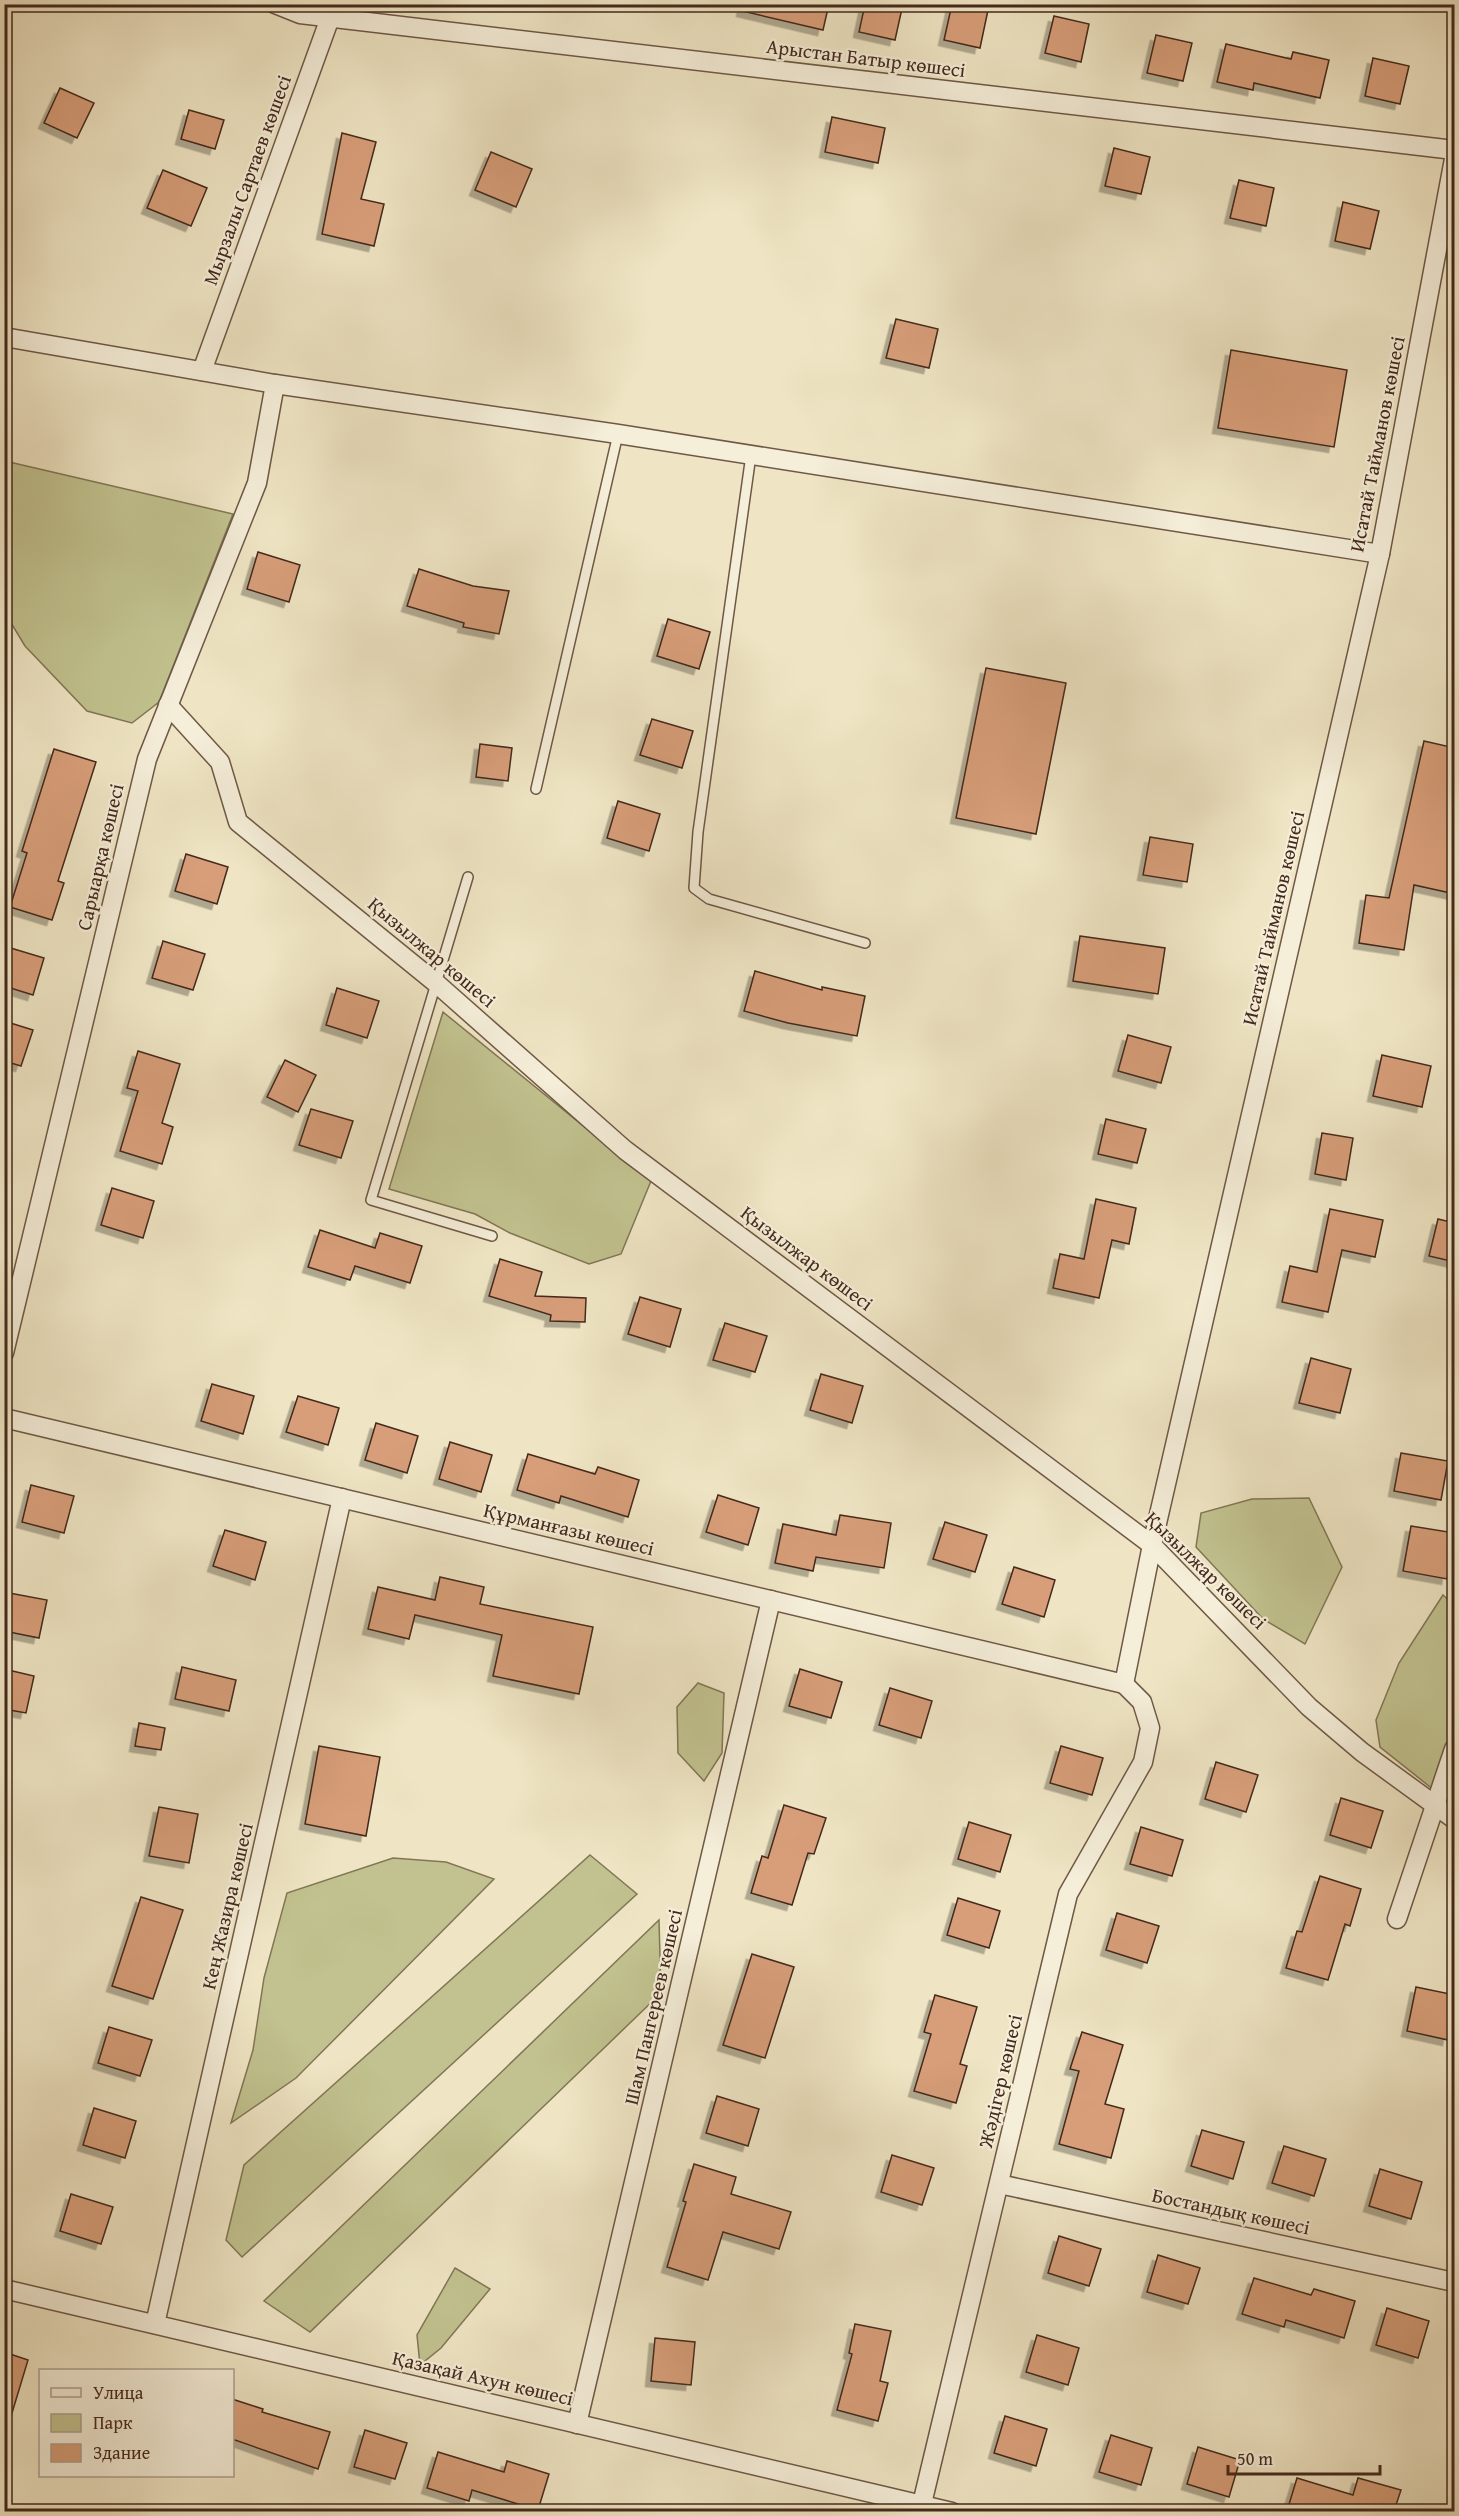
<svg xmlns="http://www.w3.org/2000/svg" width="1459" height="2516" font-family="'Gentium Book Plus',serif">
<style>
.green{fill:#c1c28f;stroke:#827656;stroke-width:1.5}
.building{fill:#d79e79;stroke:#44291c;stroke-width:1.5;filter:url(#shadow)}
.lines{fill:none;stroke-linecap:round;stroke-linejoin:round}
.lane-casing{stroke:#6f5846;stroke-width:12}
.street-casing{stroke:#6f5846;stroke-width:21}
.lane{stroke:#f5eed9;stroke-width:9}
.street{stroke:#f5eed9;stroke-width:18}
.labels{text-anchor:middle;stroke-width:4.5;stroke-linejoin:round;paint-order:stroke}
.street-label{font-size:20px;fill:#44291c;stroke:#f5eed9}
</style>
<defs>
<filter id="shadow"><feDropShadow dx="-5.5" dy="5.5" stdDeviation="0" flood-color="#0004"/></filter>
</defs>
<rect width="100%" height="100%" fill="#efe5c4"/>
<filter id="stains"><feTurbulence type="fractalNoise" baseFrequency=".00333" numOctaves="4"/><feColorMatrix values="0 0 0 0 .2 0 0 0 0 .09 0 0 0 0 .02 0 0 0 .5 -.17"/></filter>
<radialGradient id="worn" r=".72"><stop offset=".6" stop-color="#630" stop-opacity="0"/><stop offset="1" stop-color="#630" stop-opacity=".3"/></radialGradient>
<!-- green -->
<g class="green">
<path d="M5,461L233,514L159,702L132,723L87,711L25,646L5,613Z"/>
<path d="M443,1012L651,1181L621,1254L589,1264L510,1233L475,1214L389,1189Z"/>
<path d="M1309,1498L1342,1567L1305,1644L1263,1619L1196,1547L1201,1513L1252,1499Z"/>
<path d="M1443,1595L1454,1605V1806L1380,1747L1376,1720L1399,1663Z"/>
<path d="M698,1683L724,1693L722,1753L704,1781L678,1753L677,1707Z"/>
<path d="M590,1855L637,1894L242,2257L226,2240L244,2165Z"/>
<path d="M393,1858L446,1862L494,1879L296,2078L231,2123L253,2050L264,1978L287,1893Z"/>
<path d="M659,1920L661,1993L310,2332L264,2301Z"/>
<path d="M455,2268L490,2289L441,2348L420,2365L417,2335Z"/>
</g>
<!-- building -->
<g class="building">
<path d="M743,4H829L823,30L742,11Z"/>
<path d="M865,4H903L895,40L859,32Z"/>
<path d="M952,4L988,10L980,48L944,40Z"/>
<path d="M1054,16L1089,24L1081,62L1045,53Z"/>
<path d="M1156,35L1192,43L1183,81L1147,73Z"/>
<path d="M1226,44L1291,59L1293,52L1329,60L1320,98L1254,83L1253,90L1217,82Z"/>
<path d="M1373,58L1409,66L1400,104L1365,96Z"/>
<path d="M60,88L94,103L77,138L44,123Z"/>
<path d="M189,110L224,120L215,149L181,139Z"/>
<path d="M832,117L885,128L878,163L825,152Z"/>
<path d="M342,133L376,142L361,199L384,204L374,246L322,234Z"/>
<path d="M1114,148L1150,157L1141,194L1105,186Z"/>
<path d="M491,152L532,169L516,207L475,190Z"/>
<path d="M163,170L207,188L191,226L147,208Z"/>
<path d="M1239,180L1274,188L1266,226L1230,218Z"/>
<path d="M1343,202L1379,211L1370,249L1335,241Z"/>
<path d="M896,319L938,329L929,368L886,358Z"/>
<path d="M1231,350L1347,370L1334,447L1218,428Z"/>
<path d="M258,552L300,565L289,602L247,589Z"/>
<path d="M419,569L473,586L509,591L499,634L463,627L464,623L407,606Z"/>
<path d="M668,619L710,632L699,669L657,656Z"/>
<path d="M986,668L1066,683L1036,834L956,818Z"/>
<path d="M652,719L693,731L682,768L640,755Z"/>
<path d="M1424,741L1455,748V894L1414,885L1404,950L1359,943L1366,895L1389,898Z"/>
<path d="M480,744L512,748L508,781L476,777Z"/>
<path d="M54,749L96,762L58,881L64,883L52,920L10,907L27,853L22,851Z"/>
<path d="M618,801L660,814L649,851L607,838Z"/>
<path d="M1150,837L1193,844L1187,882L1143,875Z"/>
<path d="M186,854L228,867L217,904L175,891Z"/>
<path d="M1080,936L1165,948L1158,994L1073,981Z"/>
<path d="M163,941L205,954L193,990L152,978Z"/>
<path d="M4,946L44,958L33,995L4,986Z"/>
<path d="M755,971L822,990V987L865,996L857,1036L788,1023L744,1011Z"/>
<path d="M337,988L379,1001L367,1038L326,1025Z"/>
<path d="M4,1021L33,1030L21,1066L4,1061Z"/>
<path d="M1128,1035L1171,1047L1161,1083L1118,1071Z"/>
<path d="M138,1051L180,1064L162,1123L173,1127L162,1164L120,1151L138,1091L127,1088Z"/>
<path d="M1382,1055L1431,1066L1422,1107L1373,1096Z"/>
<path d="M285,1060L316,1075L298,1112L267,1097Z"/>
<path d="M311,1109L353,1121L341,1158L299,1145Z"/>
<path d="M1106,1119L1146,1129L1137,1163L1098,1154Z"/>
<path d="M1322,1133L1353,1138L1346,1180L1315,1174Z"/>
<path d="M112,1188L154,1201L143,1238L101,1225Z"/>
<path d="M1096,1199L1136,1208L1129,1244L1112,1240L1099,1298L1053,1288L1060,1254L1084,1259Z"/>
<path d="M1330,1209L1383,1220L1375,1257L1342,1250L1328,1312L1282,1302L1290,1266L1317,1272Z"/>
<path d="M1438,1219L1455,1223V1262L1429,1256Z"/>
<path d="M320,1230L375,1248L380,1233L422,1246L410,1283L355,1266L350,1280L308,1267Z"/>
<path d="M500,1259L542,1272L535,1296L586,1298L585,1322L550,1321L551,1315L489,1296Z"/>
<path d="M640,1297L681,1309L670,1347L628,1334Z"/>
<path d="M725,1323L767,1336L755,1372L713,1360Z"/>
<path d="M1311,1358L1351,1369L1340,1413L1299,1403Z"/>
<path d="M821,1374L863,1386L852,1423L810,1410Z"/>
<path d="M212,1384L254,1396L243,1434L201,1421Z"/>
<path d="M298,1396L339,1408L328,1445L286,1432Z"/>
<path d="M376,1423L418,1436L407,1473L365,1460Z"/>
<path d="M450,1442L492,1455L481,1492L439,1479Z"/>
<path d="M1401,1453L1448,1461L1441,1500L1394,1491Z"/>
<path d="M528,1454L595,1474L598,1467L639,1480L628,1517L561,1496L559,1503L517,1490Z"/>
<path d="M31,1485L74,1496L64,1533L22,1522Z"/>
<path d="M718,1495L759,1508L748,1545L706,1532Z"/>
<path d="M840,1515L891,1523L884,1568L816,1557L813,1571L775,1563L783,1524L836,1535Z"/>
<path d="M945,1522L987,1535L975,1572L933,1559Z"/>
<path d="M1411,1526L1455,1533L1447,1579L1403,1571Z"/>
<path d="M225,1530L266,1542L255,1580L213,1566Z"/>
<path d="M1014,1567L1055,1580L1044,1617L1002,1604Z"/>
<path d="M440,1577L484,1587L480,1604L593,1627L579,1694L493,1676L502,1635L415,1615L409,1639L368,1629L378,1587L435,1600Z"/>
<path d="M4,1592L47,1600L39,1638L4,1631Z"/>
<path d="M182,1667L236,1680L229,1711L175,1699Z"/>
<path d="M4,1669L34,1676L26,1713L4,1709Z"/>
<path d="M800,1669L842,1682L831,1718L789,1706Z"/>
<path d="M890,1688L932,1701L921,1738L879,1725Z"/>
<path d="M139,1723L165,1728L161,1750L135,1746Z"/>
<path d="M319,1746L380,1757L366,1836L305,1824Z"/>
<path d="M1061,1746L1103,1758L1092,1795L1050,1783Z"/>
<path d="M1216,1762L1258,1775L1246,1812L1205,1799Z"/>
<path d="M1341,1798L1383,1811L1371,1848L1330,1835Z"/>
<path d="M784,1805L826,1818L814,1854L808,1853L792,1905L751,1893L762,1856L768,1858Z"/>
<path d="M159,1807L198,1814L189,1863L149,1856Z"/>
<path d="M969,1822L1011,1835L1000,1872L958,1859Z"/>
<path d="M1141,1827L1183,1840L1172,1876L1130,1864Z"/>
<path d="M1320,1876L1361,1889L1350,1926L1345,1924L1328,1980L1286,1968L1297,1931L1302,1932Z"/>
<path d="M141,1897L183,1910L153,1999L112,1986Z"/>
<path d="M958,1898L1000,1911L989,1948L947,1935Z"/>
<path d="M1117,1913L1159,1926L1147,1963L1106,1950Z"/>
<path d="M752,1954L794,1967L765,2058L723,2045Z"/>
<path d="M1416,1987L1455,1995L1448,2040L1407,2031Z"/>
<path d="M935,1995L977,2007L960,2064L967,2066L956,2103L914,2091L931,2034L924,2032Z"/>
<path d="M109,2027L152,2040L140,2076L98,2063Z"/>
<path d="M1082,2032L1123,2045L1105,2104L1124,2109L1111,2158L1059,2144L1079,2071L1070,2069Z"/>
<path d="M717,2096L759,2109L748,2146L706,2133Z"/>
<path d="M94,2108L136,2121L125,2158L83,2145Z"/>
<path d="M1202,2130L1244,2142L1233,2179L1191,2166Z"/>
<path d="M1284,2146L1326,2159L1314,2196L1272,2183Z"/>
<path d="M892,2155L934,2168L922,2205L881,2192Z"/>
<path d="M694,2164L736,2177L731,2194L791,2212L779,2249L723,2232L708,2280L667,2267L686,2202L683,2201Z"/>
<path d="M1380,2169L1422,2182L1411,2219L1369,2206Z"/>
<path d="M71,2194L113,2207L101,2244L60,2231Z"/>
<path d="M1059,2236L1101,2249L1089,2286L1048,2273Z"/>
<path d="M1158,2255L1200,2268L1188,2304L1147,2292Z"/>
<path d="M1254,2278L1311,2295L1314,2289L1355,2301L1344,2338L1286,2320L1284,2327L1242,2314Z"/>
<path d="M1387,2308L1429,2321L1418,2358L1376,2345Z"/>
<path d="M855,2324L891,2331L880,2381L888,2383L878,2421L837,2410L852,2354L849,2353Z"/>
<path d="M1037,2335L1079,2348L1068,2385L1026,2372Z"/>
<path d="M655,2338L695,2342L691,2385L651,2381Z"/>
<path d="M4,2352L28,2360L9,2423H4Z"/>
<path d="M232,2399L263,2409L262,2412L330,2432L318,2469L232,2439Z"/>
<path d="M1005,2416L1047,2429L1036,2466L994,2453Z"/>
<path d="M365,2430L407,2443L395,2479L354,2467Z"/>
<path d="M1111,2435L1152,2448L1141,2485L1099,2472Z"/>
<path d="M1198,2447L1240,2460L1229,2497L1187,2484Z"/>
<path d="M438,2452L504,2472L507,2461L549,2474L538,2510L472,2490L469,2501L427,2488Z"/>
<path d="M1297,2478L1353,2495L1358,2478L1401,2490L1394,2511H1287Z"/>
</g>
<g class="lines">
<defs>
<g id="lane">
<path d="M751,455L698,832L694,888L709,899L865,943"/>
<path d="M536,789L618,434"/>
<path d="M468,877L371,1200L492,1236"/>
</g>
<g id="street">
<path d="M275,4L300,14L1454,150"/>
<path d="M4,337L275,384L618,434L1380,554"/>
<path d="M202,371L335,4"/>
<path d="M168,705L220,762L238,822L436,983L625,1150L1152,1545L1309,1707L1362,1752L1454,1819"/>
<path d="M4,1353L147,759L257,483L275,384"/>
<path d="M4,1418L1124,1684"/>
<path d="M1124,1684L1152,1545L1380,554L1454,159"/>
<path d="M1397,1919L1454,1749"/>
<path d="M999,2184L1454,2282"/>
<path d="M4,2289L952,2512"/>
<path d="M155,2324L342,1498"/>
<path d="M577,2424L771,1600"/>
<path d="M920,2512L1068,1894L1143,1762L1150,1728L1142,1702L1124,1684"/>
</g>
</defs>
<!-- lane casing -->
<use href="#lane" class="lane-casing"/>
<!-- street casing -->
<use href="#street" class="street-casing"/>
<!-- lane -->
<use href="#lane" class="lane"/>
<!-- street -->
<use href="#street" class="street"/>
</g>
<g class="labels">
<!-- street labels -->
<g class="street-label">
<text transform="translate(866 58) rotate(7)" y="7">Арыстан Батыр көшесі</text>
<text transform="translate(247 180) rotate(-70)" y="7">Мырзалы Сартаев көшесі</text>
<text transform="translate(1377 444) rotate(-79)" y="7">Исатай Тайманов көшесі</text>
<text transform="translate(100 857) rotate(-77)" y="7">Сарыарқа көшесі</text>
<text transform="translate(1273 918) rotate(-77)" y="7">Исатай Тайманов көшесі</text>
<text transform="translate(432 952) rotate(40)" y="7">Қызылжар көшесі</text>
<text transform="translate(807 1258) rotate(37)" y="7">Қызылжар көшесі</text>
<text transform="translate(569 1529) rotate(13)" y="7">Құрманғазы көшесі</text>
<text transform="translate(1206 1570) rotate(44)" y="7">Қызылжар көшесі</text>
<text transform="translate(227 1906) rotate(-77)" y="7">Кең Жазира көшесі</text>
<text transform="translate(653 2007) rotate(-77)" y="7">Шам Пангереев көшесі</text>
<text transform="translate(1000 2081) rotate(-77)" y="7">Жәдігер көшесі</text>
<text transform="translate(1231 2211) rotate(12)" y="7">Бостандық көшесі</text>
<text transform="translate(483 2378) rotate(13)" y="7">Қазақай Ахун көшесі</text>
</g>
</g>
<!-- margin -->
<rect width="1459" height="2516" fill="none" stroke="#efe5c4" stroke-width="24"/>
<rect x="6" y="6" width="1447" height="2504" fill="none" stroke="#44291c" stroke-width="3"/>
<rect x="12" y="12" width="1435" height="2492" fill="none" stroke="#44291c" stroke-width="1.5"/>
<!-- legend -->
<rect x="39" y="2369" width="195" height="108" fill="#f5eed9" stroke="#ae9f8d" stroke-width="1.5"/>
<rect x="51" y="2388" width="30" height="9" fill="#f5eed9" stroke="#ae9f8d" stroke-width="1.5"/>
<text x="93" y="2399" font-size="18" fill="#44291c">Улица</text>
<rect x="51" y="2414" width="30" height="18" fill="#c1c28f" stroke="#ae9f8d" stroke-width="1.5"/>
<text x="93" y="2429" font-size="18" fill="#44291c">Парк</text>
<rect x="51" y="2444" width="30" height="18" fill="#d79e79" stroke="#ae9f8d" stroke-width="1.5"/>
<text x="93" y="2459" font-size="18" fill="#44291c">Здание</text>
<!-- scale -->
<path d="M1228 2465v9h152v-9" fill="none" stroke="#44291c" stroke-width="3"/>
<text x="1237" y="2465" font-size="18" fill="#44291c" stroke="#f5eed9" stroke-width="4.5" paint-order="stroke">50 m</text>
<rect width="100%" height="100%" filter="url(#stains)"/>
<rect width="100%" height="100%" fill="url(#worn)"/>
</svg>
